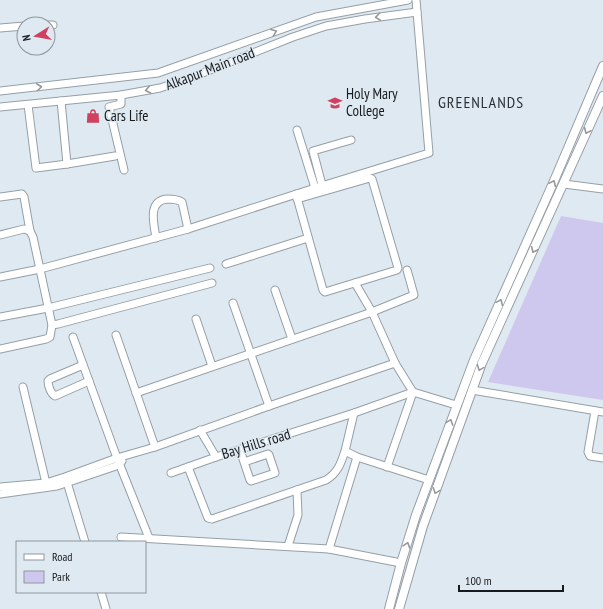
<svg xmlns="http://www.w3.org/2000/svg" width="603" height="609" font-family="'PT Sans Narrow',sans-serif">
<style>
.green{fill:#cfc8ee}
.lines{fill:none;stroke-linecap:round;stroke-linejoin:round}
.minor-casing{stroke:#969fa6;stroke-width:9}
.major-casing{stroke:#969fa6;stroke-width:10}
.minor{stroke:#fff;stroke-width:7}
.major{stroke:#fff;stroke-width:8}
.oneway{stroke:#97989a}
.labels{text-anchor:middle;stroke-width:3;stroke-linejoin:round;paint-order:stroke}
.street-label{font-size:15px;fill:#181b1e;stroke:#dfe9f1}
.poi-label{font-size:15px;fill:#181b1e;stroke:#dfe9f1;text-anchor:start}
.neighbourhood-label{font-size:16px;letter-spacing:1px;fill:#293036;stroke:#dfe9f1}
</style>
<rect width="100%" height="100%" fill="#dfe9f1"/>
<!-- green -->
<path class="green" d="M561,216L603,223V400L488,382Z"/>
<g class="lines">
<defs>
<g id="minor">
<path d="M48,25H53"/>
<path d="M0,28L24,26"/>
<path d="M0,91L158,73L316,17L408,0"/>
<path d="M121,95V104L109,107L124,170"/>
<path d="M28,105L36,168L67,164L61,101"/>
<path d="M0,107L121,95L160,88L190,78L293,37L326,26L365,19L417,12"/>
<path d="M297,130L315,188"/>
<path d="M67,164L115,156"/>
<path d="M564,184L603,189"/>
<path d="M322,185L313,151L351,140"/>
<path d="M296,194L323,290L325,292L397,270L398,268L372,179L370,178L297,199"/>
<path d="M0,197L22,194L24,197L30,231"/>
<path d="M0,235L24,229L30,231L33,237L52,325L50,337L46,339L0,349"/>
<path d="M156,238C154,224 147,201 167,199C172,199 177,199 182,202L188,229"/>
<path d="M226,264L308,238"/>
<path d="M0,277L40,269L188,229L315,188L429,153L416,0"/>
<path d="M355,283L372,312L395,363L413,392"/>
<path d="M275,290L292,339"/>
<path d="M233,303L269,406"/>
<path d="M0,317L48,308L210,268"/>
<path d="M196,319L212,366"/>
<path d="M52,325L58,324L212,283"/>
<path d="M116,335L155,447"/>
<path d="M73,337L117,458L149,538"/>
<path d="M83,365L50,379L48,381C48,386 51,394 55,396L89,381"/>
<path d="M23,387L46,483"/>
<path d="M472,390L603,412"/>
<path d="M136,393L372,312L414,295L407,270"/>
<path d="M595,411L588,452L590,456L603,458"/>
<path d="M354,413L345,451L357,457L429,480"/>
<path d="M200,430L216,457L354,413L413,392L456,405"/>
<path d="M240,450L250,480L251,481L275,473L269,455L268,454L244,462"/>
<path d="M188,467L208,518L212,519L326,480C338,473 341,463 345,451"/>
<path d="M387,467L413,392"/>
<path d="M171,473L216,457"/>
<path d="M66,479L85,542"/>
<path d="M0,487L46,483L65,477L117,458L155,447L269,406L395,363"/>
<path d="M0,494L57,486L119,465L122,461"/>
<path d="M121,537L329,549L401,563"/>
<path d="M288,546L298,515L297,490"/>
<path d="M329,549L357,457"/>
<path d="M101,592L106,609"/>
</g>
<g id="major">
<path d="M389,609L401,563L416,515L474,360L554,181L603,66"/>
<path d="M399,609L423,526L482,363L603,96"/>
</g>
</defs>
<!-- minor casing -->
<use href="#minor" class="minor-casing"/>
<!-- major casing -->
<use href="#major" class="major-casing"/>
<!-- minor -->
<use href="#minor" class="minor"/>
<!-- major -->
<use href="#major" class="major"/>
</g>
<!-- one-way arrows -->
<defs><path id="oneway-chevron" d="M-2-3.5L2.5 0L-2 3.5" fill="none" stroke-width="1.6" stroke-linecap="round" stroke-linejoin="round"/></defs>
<g class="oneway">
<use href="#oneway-chevron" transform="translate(378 17) rotate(172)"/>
<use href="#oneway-chevron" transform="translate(274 32) rotate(-21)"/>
<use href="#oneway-chevron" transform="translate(39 87) rotate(-7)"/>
<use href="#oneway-chevron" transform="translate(148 90) rotate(169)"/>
<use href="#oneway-chevron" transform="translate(587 131) rotate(114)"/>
<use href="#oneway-chevron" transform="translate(553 183) rotate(-66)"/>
<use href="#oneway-chevron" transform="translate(534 250) rotate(115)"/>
<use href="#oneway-chevron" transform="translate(500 302) rotate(-66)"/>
<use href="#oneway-chevron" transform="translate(480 368) rotate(111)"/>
<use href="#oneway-chevron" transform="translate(450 422) rotate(-70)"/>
<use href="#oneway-chevron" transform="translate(436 491) rotate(110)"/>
<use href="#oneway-chevron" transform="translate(407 545) rotate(-72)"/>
</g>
<!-- icons -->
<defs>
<symbol id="university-bare" viewBox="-9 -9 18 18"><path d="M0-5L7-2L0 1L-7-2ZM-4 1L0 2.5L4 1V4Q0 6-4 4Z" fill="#d1415f" stroke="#dfe9f1" stroke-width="2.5" paint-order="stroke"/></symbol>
<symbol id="shop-bare" viewBox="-9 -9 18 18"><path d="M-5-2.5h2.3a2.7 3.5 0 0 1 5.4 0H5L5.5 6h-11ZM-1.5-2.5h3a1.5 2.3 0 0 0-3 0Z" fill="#d1415f" stroke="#dfe9f1" stroke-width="2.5" paint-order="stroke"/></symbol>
</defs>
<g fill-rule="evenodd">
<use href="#university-bare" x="325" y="93" width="20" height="20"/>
<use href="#shop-bare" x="83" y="106" width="20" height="20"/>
</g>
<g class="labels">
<!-- street labels -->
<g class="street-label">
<text transform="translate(210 69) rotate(-21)" y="5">Alkapur Main road</text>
<text transform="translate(256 444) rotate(-17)" y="5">Bay Hills road</text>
</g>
<!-- poi labels -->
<g class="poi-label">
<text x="346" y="99">Holy Mary<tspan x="346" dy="17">College</tspan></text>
<text x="104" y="121">Cars Life</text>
</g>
<!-- neighbourhood labels -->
<g class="neighbourhood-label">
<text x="481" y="108">GREENLANDS</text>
</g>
</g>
<!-- legend -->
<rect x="16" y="541" width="130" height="52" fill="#dfe9f1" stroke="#8f979d"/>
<rect x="24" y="554" width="20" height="6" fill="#ffffff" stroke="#8f979d"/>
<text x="52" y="561" font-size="12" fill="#181b1e">Road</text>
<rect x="24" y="571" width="20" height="12" fill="#cfc8ee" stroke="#8f979d"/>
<text x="52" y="581" font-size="12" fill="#181b1e">Park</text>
<!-- north arrow -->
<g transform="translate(36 36) rotate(259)"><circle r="19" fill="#dfe9f1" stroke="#8f979d"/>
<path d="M0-3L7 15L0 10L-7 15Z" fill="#d1415f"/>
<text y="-6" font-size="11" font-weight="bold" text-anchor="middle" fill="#181b1e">N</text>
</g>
<!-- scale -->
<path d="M459 585v6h104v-6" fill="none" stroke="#181b1e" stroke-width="2"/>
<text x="465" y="585" font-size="12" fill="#181b1e" stroke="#dfe9f1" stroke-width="3" paint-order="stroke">100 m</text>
</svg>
